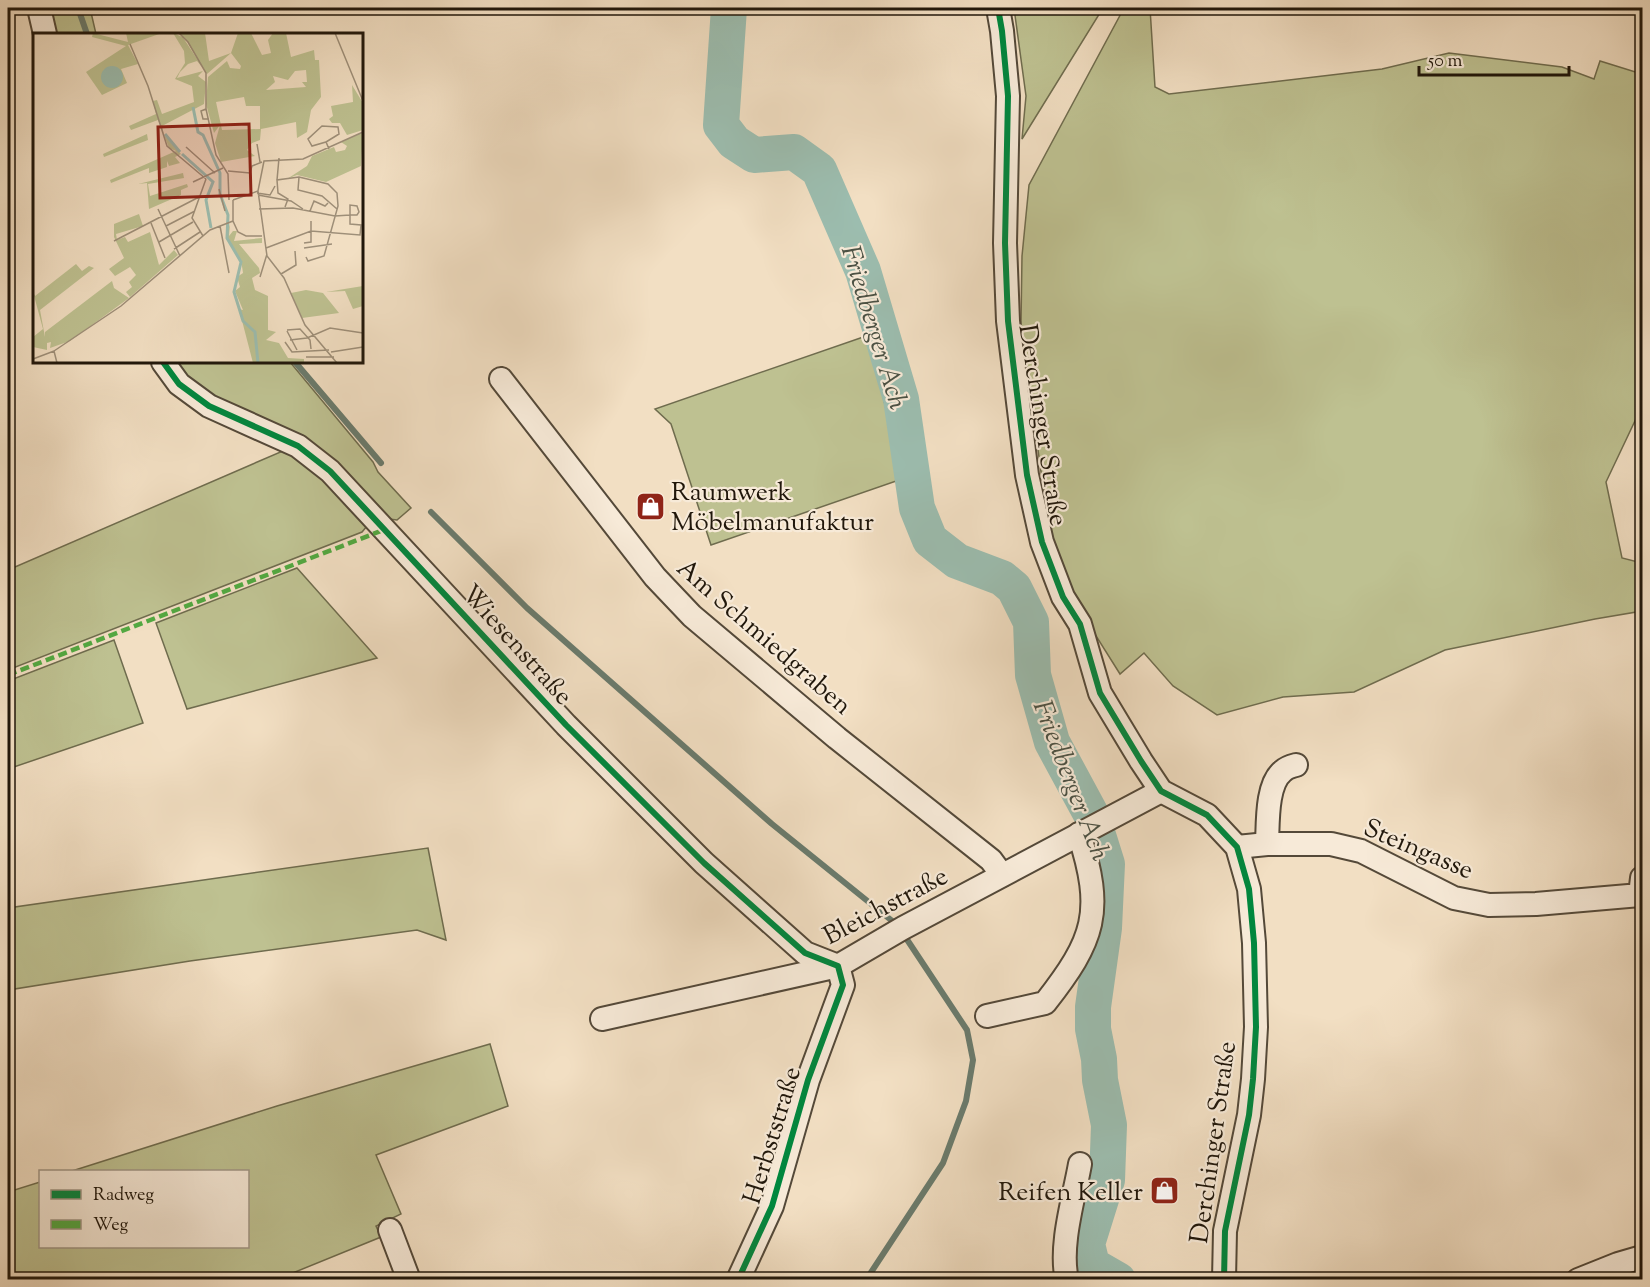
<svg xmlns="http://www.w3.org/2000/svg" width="1650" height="1287" font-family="'Sorts Mill Goudy',serif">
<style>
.green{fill:#bec191;stroke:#6f6c4e;stroke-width:1.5}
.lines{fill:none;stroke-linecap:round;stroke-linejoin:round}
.stream{stroke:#6a7b6d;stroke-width:6}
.river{stroke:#9cbdaf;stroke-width:36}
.minor-casing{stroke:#544939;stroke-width:26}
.minor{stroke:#f7ead8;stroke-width:22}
.quiet{stroke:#52a941;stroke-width:4.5;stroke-dasharray:9 4.5;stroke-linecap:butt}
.cycleway-casing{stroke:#f7ead8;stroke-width:10}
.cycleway{stroke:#00873e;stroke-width:6}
.labels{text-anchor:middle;stroke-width:4.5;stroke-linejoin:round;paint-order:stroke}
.street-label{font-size:26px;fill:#20170b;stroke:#f7ead8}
.poi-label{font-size:26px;fill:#20170b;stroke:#f7ead8;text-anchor:start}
.water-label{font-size:27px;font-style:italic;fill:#4b5144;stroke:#f7ead8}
.inset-river{fill:none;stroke:#9cbdaf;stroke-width:3}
.inset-road{fill:none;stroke:#9e8f79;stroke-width:1.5}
.view{fill:#8f2418;fill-opacity:0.15;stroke:#8f2418;stroke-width:3}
.inset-edge{fill:none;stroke:#20170b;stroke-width:3}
</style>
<rect width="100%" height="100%" fill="#f2dfc3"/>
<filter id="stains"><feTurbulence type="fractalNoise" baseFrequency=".00333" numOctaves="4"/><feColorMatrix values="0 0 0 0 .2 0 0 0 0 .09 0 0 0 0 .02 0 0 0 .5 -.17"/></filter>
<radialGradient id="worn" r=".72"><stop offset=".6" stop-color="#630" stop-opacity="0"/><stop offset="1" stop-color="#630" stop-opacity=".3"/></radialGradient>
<!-- green -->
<g class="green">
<path d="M46,8H90L96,34H53Z"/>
<path d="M1014,8H1103L1022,139L1026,96Z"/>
<path d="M1124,8H1150L1155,87L1169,94L1382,69L1449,53L1562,67L1594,79L1600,61L1642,74V406L1606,482L1622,558L1642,563V611L1595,619L1445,650L1354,692L1283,697L1217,715L1173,686L1144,653L1120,674L1091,628L1055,554L1041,472L1021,323L1022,256L1029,185Z"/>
<path d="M869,335L902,479L711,545L671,424L655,409Z"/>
<path d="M172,362H290L373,462L378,472L411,508L397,520L389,519L208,400Z"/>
<path d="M285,450L307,461L367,526L362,532L8,670V570Z"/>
<path d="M297,568L377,658L187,709L156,623Z"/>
<path d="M114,640L143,723L8,769V681Z"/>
<path d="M428,848L446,940L417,930L190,961L8,990V908Z"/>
<path d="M490,1044L508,1106L376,1155L401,1214L376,1226L381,1237L278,1279H8V1192L40,1182V1246H248V1172L72,1171L277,1106Z"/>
</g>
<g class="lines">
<!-- stream -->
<g class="stream">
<path d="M78,8L87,34"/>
<path d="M295,362L381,463"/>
<path d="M431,512L527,608L772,824L891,920L906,938L967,1030L973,1060L966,1101L943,1163L866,1280"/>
</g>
<!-- river -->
<path class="river" d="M729,8L721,125L734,142L754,155L794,152L819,170L863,271L901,399L917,508L930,540L957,561L1002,578L1014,588L1031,622L1033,675L1052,742L1092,816L1107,864L1104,928L1093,1007V1029L1099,1059L1100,1080L1109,1125L1107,1180L1087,1244L1092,1265L1118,1280"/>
<defs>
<g id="minor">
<path d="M39,8L45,34"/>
<path d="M998,8L1002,31L1008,96L1005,243L1008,321L1027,475L1042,542L1063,597L1080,624L1100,693L1141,761L1161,791L1207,815L1237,847L1249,889L1254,943L1256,1027L1253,1079L1249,1115L1225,1231L1224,1280"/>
<path d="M163,362L179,384L209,406L298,446L330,471L566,725L704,863L805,953L838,966"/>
<path d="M501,379L655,577L692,616L837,738L991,860L1002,875"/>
<path d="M1267,844C1268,824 1266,784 1283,771C1286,768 1292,766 1296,765"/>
<path d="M1237,847L1267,844H1331L1361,851L1454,898L1489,905L1536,904L1640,895L1642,878"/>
<path d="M987,1016L1045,1003C1095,939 1104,912 1079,834"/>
<path d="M602,1019L838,966L903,928L1161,791"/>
<path d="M390,1230L409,1280"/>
<path d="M738,1280L772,1206L808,1080L843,985L838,966"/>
<path d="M1067,1280C1059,1246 1074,1198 1080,1164"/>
<path d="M1578,1280L1618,1264L1642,1257"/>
</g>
</defs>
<!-- minor casing -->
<use href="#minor" class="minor-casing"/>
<!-- minor -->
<use href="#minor" class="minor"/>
<!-- quiet -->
<path class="quiet" d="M8,675L386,529"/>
<defs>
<g id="cycleway">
<path d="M998,8L1002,31L1008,96L1005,243L1008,321L1027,475L1042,542L1063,597L1080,624L1100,693L1141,761L1161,791L1207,815L1237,847L1249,889L1254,943L1256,1027L1253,1079L1249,1115L1225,1231L1224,1280"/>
<path d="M163,362L179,384L209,406L298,446L330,471L566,725L704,863L805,953L838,966L843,985L808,1080L772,1206L738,1280"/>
</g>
</defs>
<!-- cycleway casing -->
<use href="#cycleway" class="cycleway-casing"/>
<!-- cycleway -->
<use href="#cycleway" class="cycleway"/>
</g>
<!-- icons -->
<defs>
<symbol id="shop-square" viewBox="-11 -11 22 22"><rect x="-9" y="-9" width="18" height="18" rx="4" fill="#8f2418" stroke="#f7ead8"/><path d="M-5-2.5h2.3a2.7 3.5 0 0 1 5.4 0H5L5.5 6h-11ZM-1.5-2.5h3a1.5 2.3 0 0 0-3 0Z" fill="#fff"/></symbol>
</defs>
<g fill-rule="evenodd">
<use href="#shop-square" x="634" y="490" width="33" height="33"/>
<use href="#shop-square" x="1148" y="1174" width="33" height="33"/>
</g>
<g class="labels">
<!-- street labels -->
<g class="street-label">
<text transform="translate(1044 425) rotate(81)" y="9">Derchinger Straße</text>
<text transform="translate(765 636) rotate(41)" y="9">Am Schmiedgraben</text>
<text transform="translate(518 644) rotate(48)" y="9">Wiesenstraße</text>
<text transform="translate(1419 848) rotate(23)" y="9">Steingasse</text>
<text transform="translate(885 905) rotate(-28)" y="9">Bleichstraße</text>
<text transform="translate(771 1135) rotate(-73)" y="9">Herbststraße</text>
<text transform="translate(1212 1142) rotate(-82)" y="9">Derchinger Straße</text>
</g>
<!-- poi labels -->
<g class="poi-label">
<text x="671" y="500">Raumwerk<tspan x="671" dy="30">Möbelmanufaktur</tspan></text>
<text x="1143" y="1200" text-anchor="end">Reifen Keller</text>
</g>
<!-- water labels -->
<g class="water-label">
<text transform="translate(875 327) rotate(73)" y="9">Friedberger Ach</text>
<text transform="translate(1072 780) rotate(69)" y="9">Friedberger Ach</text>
</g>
</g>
<!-- overview -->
<g transform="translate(33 33)">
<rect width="330" height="330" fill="#f2dfc3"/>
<path d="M60,0L95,9L93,0H129L95,12L105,31L88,36L94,50L69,62L53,39L93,13L59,4ZM140,0L152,5L169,34L164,28L155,31L147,39L144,45L170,38L165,43L173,49L171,71L129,93L131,102L148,121L142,124L147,130L136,133L134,128V134L116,140V135L78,150L77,147L143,118L136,115L125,87L98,97L96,93L123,81L120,68L124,67L129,81L161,69L159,53L142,46L152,30L151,18ZM147,0H172L176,28L198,20L205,0H218L229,22L238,20L235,7L240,0H253L258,24L281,17L282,27H286L288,64L278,77L274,99L264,105L263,89L228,96L227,107L219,110L214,117L222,123L188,129L182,110L187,92L181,100L173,71L175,44L194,28L197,35L207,36L208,33L198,20L174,41ZM273,37L274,49H269L273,54L233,57L242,49L240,43L255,47L262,38ZM211,64L213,73H227V96L189,97L183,69ZM319,52L330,70V97L314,102L307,90H299L296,86L300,83L298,73L320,69ZM330,99L328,133L293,149L264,142L254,146L274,133L279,123L301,114L303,119L312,117L314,113L308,109ZM114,101L115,107L71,124L70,121ZM150,140L151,145L115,151L117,163L154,151L155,154L148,157V162L116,176L114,150L105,151ZM106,181L110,193L83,201L84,207L92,204L95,209L117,199L126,232L141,217L145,222L97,264L93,259L99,254L96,249L103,242L97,234L82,243L76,236L91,225L81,204V191ZM197,191L196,203L200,198H204L201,208L229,205V210L206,211L226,235L227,240L219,245L222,257L235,263V297L243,299L233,307L246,310L255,325L271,326V330H220L206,276L210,277L202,258L207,254L204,244L210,240L208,227L193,203ZM43,231L49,238L56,233L61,235L7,277L12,304V299L79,248L81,255L96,265L37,308L17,315L18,309L14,310V317L0,314V304L10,296L0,259L2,263ZM330,253V273L320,276L312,258L293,259ZM273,257L290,260L306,280L269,285L258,260Z" fill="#bec191" fill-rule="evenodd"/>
<path d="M68 44a11 11 0 1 1 22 0a11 11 0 1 1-22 0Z" fill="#9cbdaf"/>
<path class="inset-river" d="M160,74L165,99L170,102L187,140V161L195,182L194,205L208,229L201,259L210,288L222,299L225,330M132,101L147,119M149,121L180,149L173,167L178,195"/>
<path class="inset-road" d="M146,0L155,9L173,40V76L183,122L195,141L196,167M302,0L330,68M97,11L115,53L134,113L173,146M173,76L168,78L170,86H176M293,109L306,101L305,94L289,93L275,106L279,113L293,109L296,116M224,111L227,129M153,114L182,140M195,138L217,140L219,133L229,129M266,144L265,157L289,163L304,176M244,147L246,125M160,149L190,135M186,156L192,178M225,158L234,223L251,245L272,292L304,330M224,160L237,162L242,153M225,162L258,168L270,176M200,167L225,158L231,128L270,126L330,99M200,167V188L205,199L213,203H229M252,174L255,166L245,160L244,147L266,144L295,151L304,160L305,173L291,223L275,228L273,224M125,176L147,223M226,176L260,175L302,183L317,182H324L326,179L324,173L317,172V191L328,192L327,202L278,198L233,215M277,178L281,168L292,173L295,170M118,190L132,225M133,193L162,178M187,193L196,240M170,203L159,185L173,146M81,208L168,163M126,209L160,189M271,210L278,209V188M271,215L299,211M141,216L167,199M248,241L263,232L262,218M227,244L234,221M254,297L267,296L277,307L278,316M254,298L264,317M257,307L274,305L297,295L330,300M252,309L259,319L296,317M21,318L88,273L177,197L200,188M298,319L330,314M273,324H301M0,326L21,318L24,330"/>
<path class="view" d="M216,91L218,162L127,165L125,94Z"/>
<rect width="330" height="330" class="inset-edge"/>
</g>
<!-- margin -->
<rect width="1650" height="1287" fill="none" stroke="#f2dfc3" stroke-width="30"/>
<rect x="9" y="9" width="1632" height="1269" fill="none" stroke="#20170b" stroke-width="3"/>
<rect x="15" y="15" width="1620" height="1257" fill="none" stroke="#20170b" stroke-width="1.5"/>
<!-- legend -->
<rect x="39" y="1170" width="210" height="78" fill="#f7ead8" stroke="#a19686" stroke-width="1.5"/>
<rect x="51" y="1190" width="30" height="9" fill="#00873e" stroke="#a19686" stroke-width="1.5"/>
<text x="93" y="1200" font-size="18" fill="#20170b">Radweg</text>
<rect x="51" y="1220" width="30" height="9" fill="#52a941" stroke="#a19686" stroke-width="1.5"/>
<text x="93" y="1230" font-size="18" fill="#20170b">Weg</text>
<!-- scale -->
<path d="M1419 66v9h150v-9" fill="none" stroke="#20170b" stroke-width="3"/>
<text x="1428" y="66" font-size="18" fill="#20170b" stroke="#f7ead8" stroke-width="4.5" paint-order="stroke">50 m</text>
<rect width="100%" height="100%" filter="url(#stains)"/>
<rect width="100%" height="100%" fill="url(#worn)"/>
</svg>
